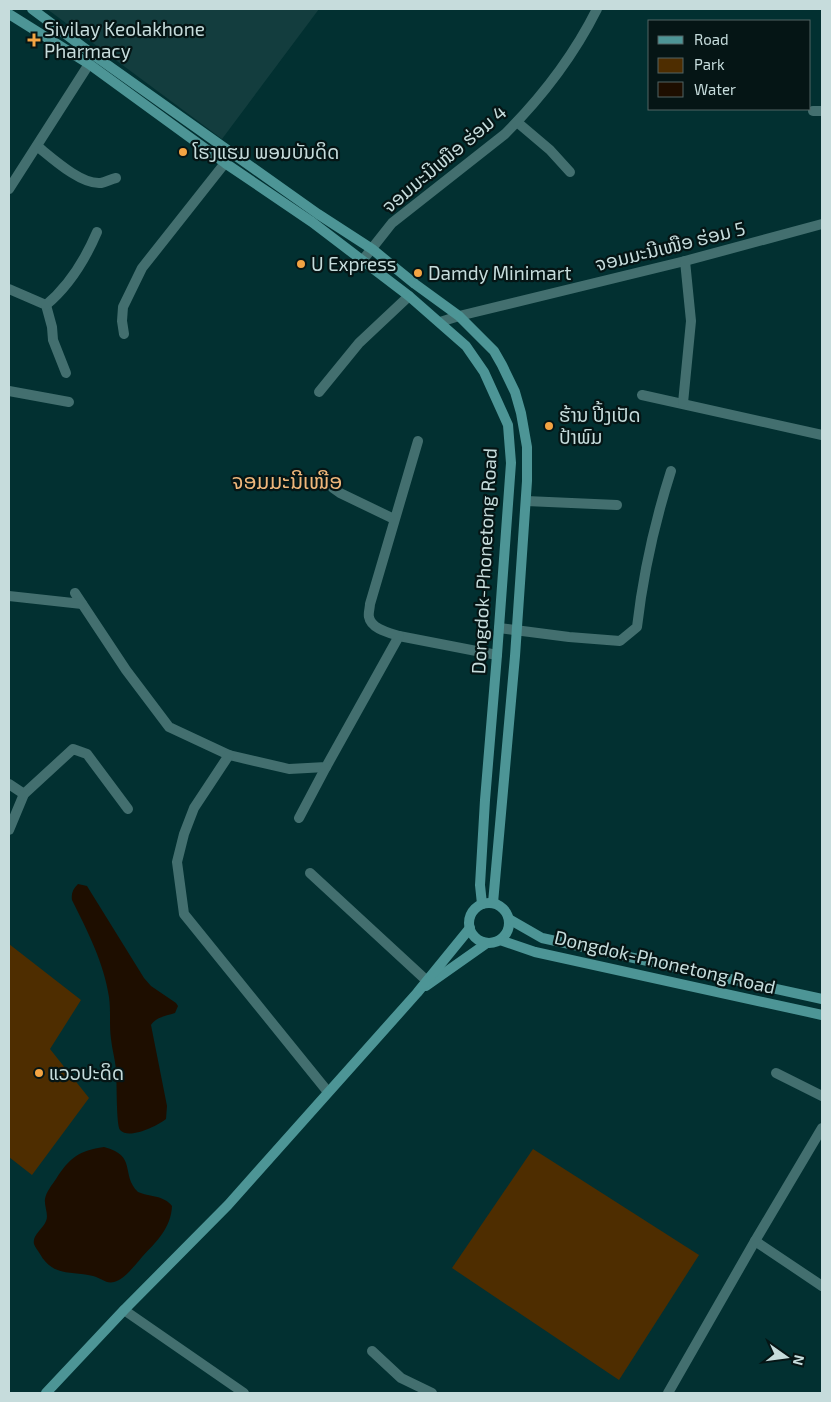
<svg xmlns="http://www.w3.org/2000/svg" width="831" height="1402" font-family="'Exo 2','Noto Sans Lao',sans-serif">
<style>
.built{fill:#133d3e}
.green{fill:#4e2d00}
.water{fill:#1e0e00}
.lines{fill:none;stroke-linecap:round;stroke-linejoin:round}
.minor{stroke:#436f6f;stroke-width:10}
.secondary{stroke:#4d9596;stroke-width:10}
.poi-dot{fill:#f3a443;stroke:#051515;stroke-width:2}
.labels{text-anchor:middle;stroke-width:4.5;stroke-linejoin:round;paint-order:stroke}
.poi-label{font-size:19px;fill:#c6dcdc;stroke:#051515;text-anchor:start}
.street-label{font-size:19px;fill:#c6dcdc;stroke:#051515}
.quarter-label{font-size:21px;fill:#f0b87c;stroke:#051515}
</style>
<rect width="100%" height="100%" fill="#023031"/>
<!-- built -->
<path class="built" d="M47,9H319L222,139Z"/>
<!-- green -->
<g class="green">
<path d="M9,944L81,1000L50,1049L89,1098L32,1175L9,1157Z"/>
<path d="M533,1149L699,1255L619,1380L452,1268Z"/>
</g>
<!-- water -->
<g class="water">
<path d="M78,884L87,886L144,978L151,986L176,1003L178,1006L175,1013C166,1016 156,1017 151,1025L167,1106L166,1119C157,1126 129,1140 120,1130C116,1125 117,1079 116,1069C115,1059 112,1049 111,1039C109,1025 111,1011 109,997C104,963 87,930 72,900C71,893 73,889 78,884Z"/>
<path d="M104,1147C138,1156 120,1174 138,1192C149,1197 164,1195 172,1206C171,1228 157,1241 142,1257C135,1265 125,1279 114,1282C106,1284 101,1278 93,1276C72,1271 53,1277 40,1254C38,1251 35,1247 34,1244C32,1235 43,1229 46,1221C49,1215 44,1206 45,1199C46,1192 52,1185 56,1179C70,1157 79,1151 104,1147Z"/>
</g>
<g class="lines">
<!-- minor -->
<g class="minor">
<path d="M813,111H822"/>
<path d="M517,122L550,150L570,172"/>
<path d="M37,146C52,158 81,185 101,183C106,182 111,179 116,178"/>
<path d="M9,189L89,64"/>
<path d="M362,261L392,223L505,134C542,97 574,55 597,9"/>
<path d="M9,289L46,305L52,327L53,340L66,373"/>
<path d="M46,305C69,286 85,260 97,232"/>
<path d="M440,322L459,316L685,261L822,224"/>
<path d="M124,334L122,321L123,307L142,268L225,163"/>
<path d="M9,391L69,402"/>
<path d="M319,392L359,343L409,296"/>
<path d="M642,395L822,435"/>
<path d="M683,403L691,321L685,261"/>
<path d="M329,481L333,488L340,493L394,519"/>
<path d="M526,501L617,505"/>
<path d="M75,593L126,670L169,727L229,755L289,769L326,767L399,636L497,655"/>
<path d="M9,596L82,604"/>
<path d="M499,628L569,637L620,641L637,627C643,575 655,521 671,471"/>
<path d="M399,636C390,633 371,629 369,617C368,613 370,608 370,604L418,441"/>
<path d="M229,755L194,808L184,834L177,862L184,914L328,1092"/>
<path d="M9,784L24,794"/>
<path d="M299,818L326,767"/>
<path d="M9,830L24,794L73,749L87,754L128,809"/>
<path d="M310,873L426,980"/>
<path d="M776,1073L822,1096"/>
<path d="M755,1241L822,1286"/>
<path d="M124,1310L244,1393"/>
<path d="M372,1351L401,1378L432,1393"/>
<path d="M668,1393L755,1241L822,1128"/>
</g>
<!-- secondary -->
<g class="secondary">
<path d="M32,9L95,56L318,214L372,249L415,284L459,316L494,351L502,365L515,392L521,413L527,447V481L515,656L493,903"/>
<path d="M9,14L89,64L225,163L312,222L409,296L466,346L484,372L508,425L511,463L497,655L485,800L480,885L482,904"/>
<circle cx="489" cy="923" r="20"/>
<path d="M509,919L542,938L822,999"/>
<path d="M500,940L535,952L822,1015"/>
<path d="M426,986L487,943"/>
<path d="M46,1393L124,1310L228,1205L417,993L470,928"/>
</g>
</g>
<!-- markers -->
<g class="poi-dot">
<path d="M31.5 32.5h5v5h5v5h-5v5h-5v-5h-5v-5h5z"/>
<circle cx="183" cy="152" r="5"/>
<circle cx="301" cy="264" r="5"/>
<circle cx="418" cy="273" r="5"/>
<circle cx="549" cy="426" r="5"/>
<circle cx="39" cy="1073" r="5"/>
</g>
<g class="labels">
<!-- poi labels -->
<g class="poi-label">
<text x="44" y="36">Sivilay Keolakhone<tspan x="44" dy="22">Pharmacy</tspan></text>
<text x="193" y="159">ໂຮງແຮມ ພອນບັນດິດ</text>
<text x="311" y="271">U Express</text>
<text x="428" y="280">Damdy Minimart</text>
<text x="559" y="422">ຮ້ານ ປີ້ງເປັດ<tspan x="559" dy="22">ປ້າພົມ</tspan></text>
<text x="49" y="1080">ແວວປະດິດ</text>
</g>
<!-- street labels -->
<g class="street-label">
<text transform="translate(444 159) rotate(-40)" y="7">ຈອມມະນີເໜືອ ຮ່ອມ 4</text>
<text transform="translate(670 246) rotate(-14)" y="7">ຈອມມະນີເໜືອ ຮ່ອມ 5</text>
<text transform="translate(484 561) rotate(-87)" y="7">Dongdok-Phonetong Road</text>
<text transform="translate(665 962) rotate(13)" y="7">Dongdok-Phonetong Road</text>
</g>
<!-- quarter labels -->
<g class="quarter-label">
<text x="287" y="489">ຈອມມະນີເໜືອ</text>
</g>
</g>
<!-- border -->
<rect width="831" height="1402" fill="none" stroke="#c6dcdc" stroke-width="20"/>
<!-- legend -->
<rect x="648" y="20" width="162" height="90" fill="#051515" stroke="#526565"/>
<rect x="658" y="36" width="25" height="8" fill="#4d9596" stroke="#526565"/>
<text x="694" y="45" font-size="15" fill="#c6dcdc">Road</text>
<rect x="658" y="58" width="25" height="15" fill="#4e2d00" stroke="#526565"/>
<text x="694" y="70" font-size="15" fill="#c6dcdc">Park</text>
<rect x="658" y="82" width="25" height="15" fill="#1e0e00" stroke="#526565"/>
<text x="694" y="95" font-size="15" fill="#c6dcdc">Water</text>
<!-- north arrow -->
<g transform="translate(786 1357) rotate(104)" stroke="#051515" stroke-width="4" paint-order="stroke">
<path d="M0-4L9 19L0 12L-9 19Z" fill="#c6dcdc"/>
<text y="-8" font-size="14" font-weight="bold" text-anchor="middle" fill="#c6dcdc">N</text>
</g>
</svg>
